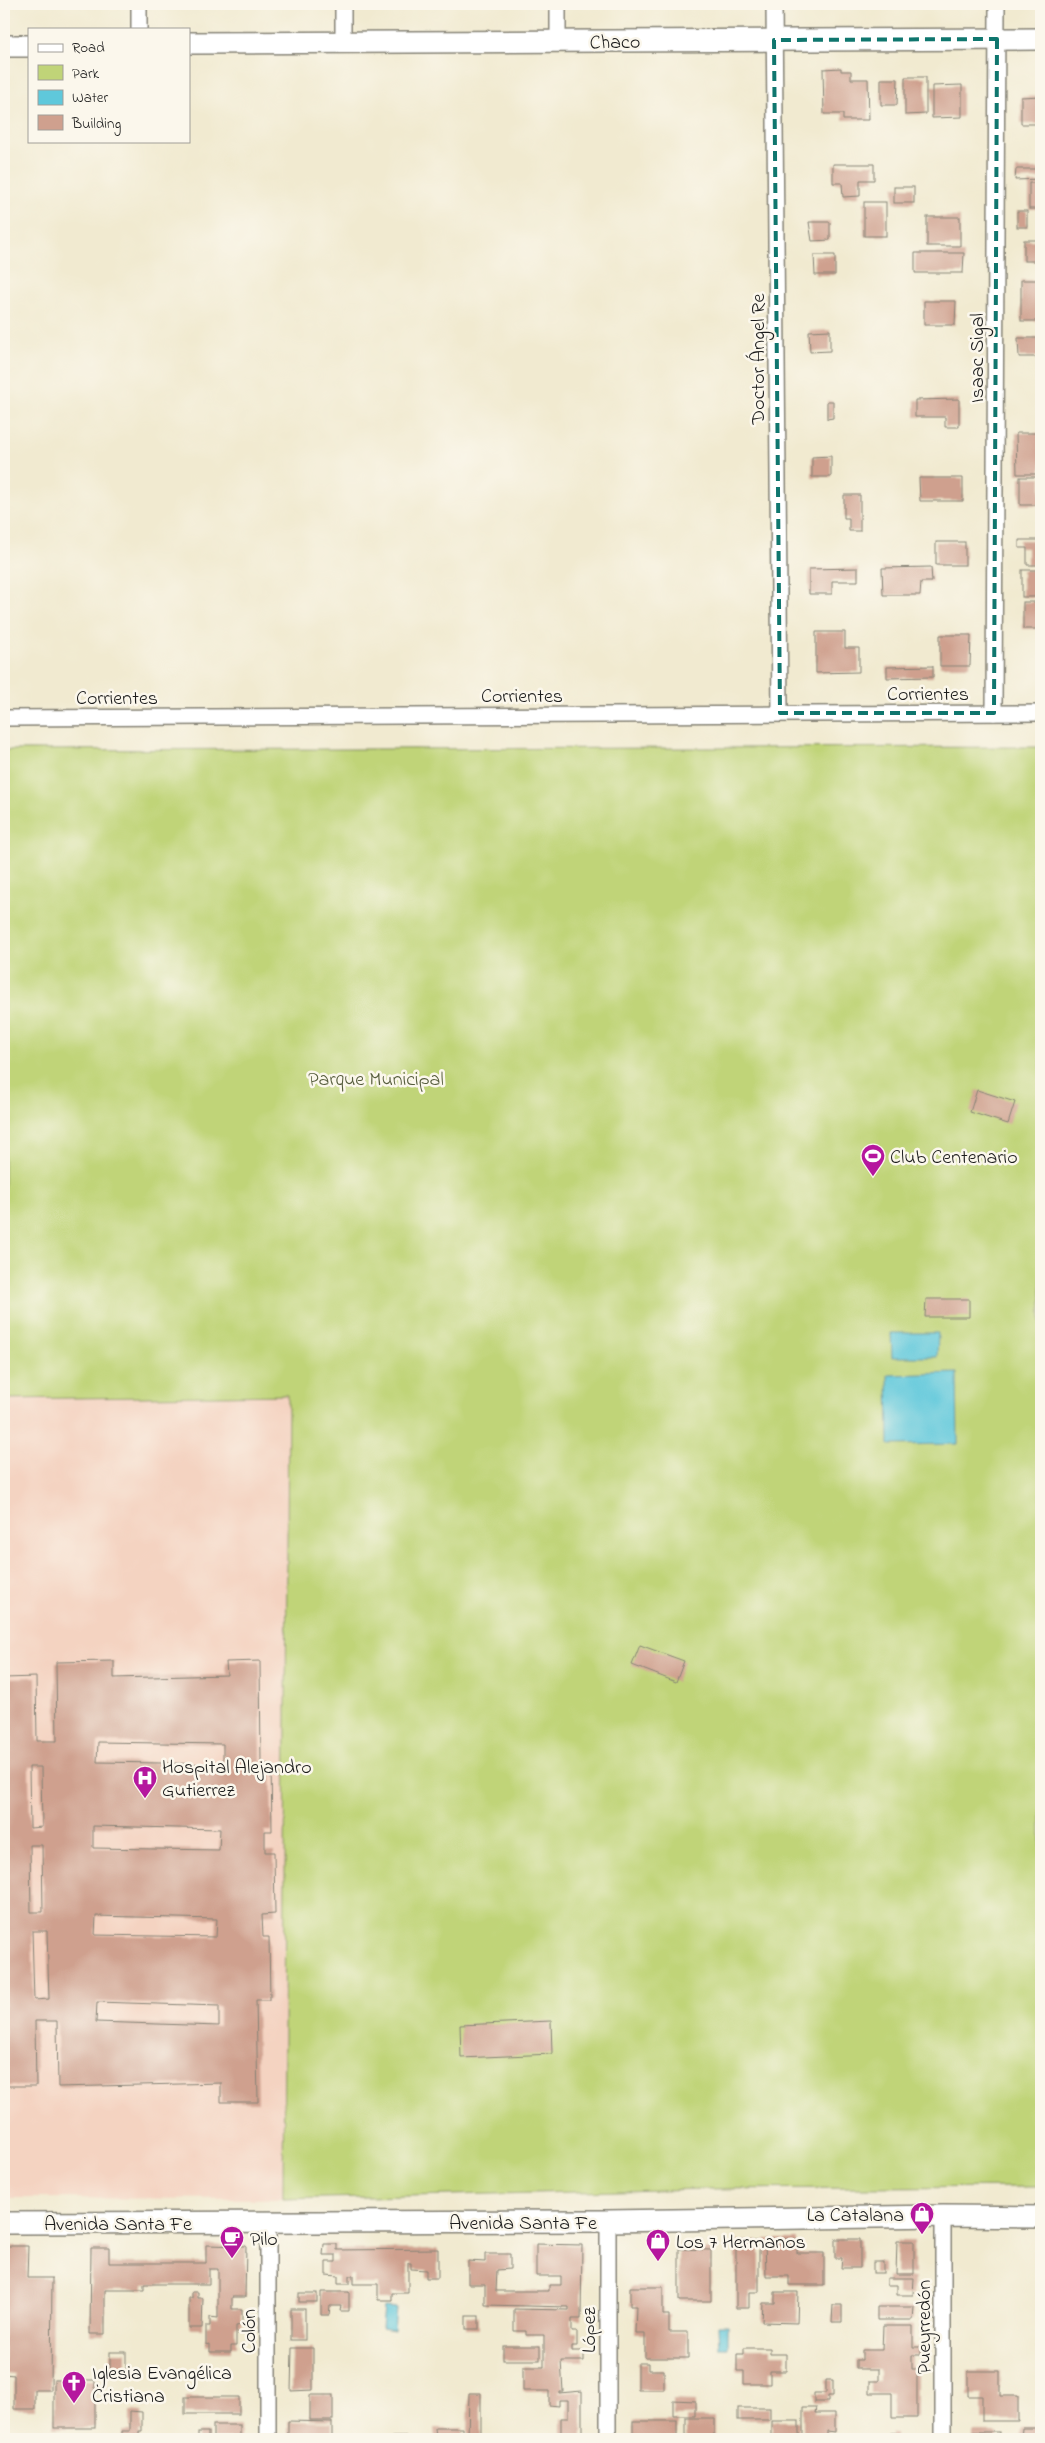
<svg xmlns="http://www.w3.org/2000/svg" width="1045" height="2443" font-family="'Indie Flower',sans-serif">
<style>
.built{fill:#f4d3c1}
.green{fill:#c0d478;stroke:#6e784a}
.water{fill:#5fc8db;stroke:#3e727c}
.building{fill:#cfa08e;fill-rule:evenodd}
.lines{fill:none;stroke-linecap:round;stroke-linejoin:round}
.street-casing{stroke:#868376;stroke-width:18}
.secondary-casing{stroke:#868376;stroke-width:24}
.street{stroke:#fff;stroke-width:15}
.secondary{stroke:#fff;stroke-width:21}
.marked{fill:none;stroke:#0f766e;stroke-width:4;stroke-dasharray:10 6;stroke-linejoin:round}
.labels{text-anchor:middle;stroke-width:5;stroke-linejoin:round;paint-order:stroke}
.street-label{font-size:20px;fill:#1c1c1c;stroke:#fbf7ec}
.park-label{font-size:20px;fill:#555c3c;stroke:#fbf7ec}
.poi-label{font-size:20px;fill:#1c1c1c;stroke:#fbf7ec;text-anchor:start}
</style>
<rect width="100%" height="100%" fill="#fbf7ec"/>
<filter id="ink" filterUnits="userSpaceOnUse"><feTurbulence type="fractalNoise" baseFrequency=".02" numOctaves="2"/><feDisplacementMap in="SourceGraphic" scale="10" xChannelSelector="R" yChannelSelector="G"/><feConvolveMatrix kernelMatrix="1 2 1 2 8 2 1 2 1" color-interpolation-filters="sRGB"/></filter>
<filter id="wash" filterUnits="userSpaceOnUse"><feTurbulence type="fractalNoise" baseFrequency=".0096" numOctaves="4" result="noise"/><feDisplacementMap in="SourceGraphic" scale="20" xChannelSelector="R" yChannelSelector="G"/><feGaussianBlur stdDeviation="1.12" result="paint"/><feColorMatrix in="noise" values="0 0 0 0 0 0 0 0 0 0 0 0 0 0 0 0 0 1.4 0 .05"/><feComposite in="paint" operator="in"/></filter>
<g filter="url(#wash)">
<rect width="100%" height="100%" fill="#f1ead0"/>
<!-- built -->
<path class="built" d="M288,1395L283,2199L4,2198V1399Z"/>
<!-- green -->
<path class="green" d="M1041,747V2187L703,2189L283,2199L288,1395L4,1399V750Z"/>
<!-- water -->
<g class="water">
<path d="M891,1333H938L937,1357H892Z"/>
<path d="M957,1373L958,1444L889,1445L888,1375Z"/>
<path d="M384,2307L396,2308L394,2330L382,2328Z"/>
<path d="M718,2325H728V2348H719Z"/>
</g>
<g id="blocks">
<!-- building -->
<g class="building">
<path d="M841,68V71H851V79H868L869,120H843V114H824L823,69Z"/>
<path d="M905,77H926V114L905,115Z"/>
<path d="M881,79H898L897,105H881Z"/>
<path d="M962,85V117L932,118V86Z"/>
<path d="M1041,96V124H1021V97Z"/>
<path d="M833,164H874V180H860V196L843,197L842,183H833Z"/>
<path d="M1016,169H1041V179L1015,180Z"/>
<rect x="1029" y="183" width="12" height="26"/>
<rect x="894" y="187" width="20" height="16"/>
<rect x="864" y="202" width="22" height="34"/>
<rect x="1017" y="211" width="10" height="16"/>
<rect x="927" y="217" width="33" height="29"/>
<path d="M809,222H830V240L812,241Z"/>
<rect x="1024" y="240" width="17" height="21"/>
<path d="M915,253H964L963,273H915Z"/>
<path d="M814,255H835V275H815Z"/>
<rect x="1021" y="280" width="20" height="41"/>
<path d="M924,301H956L955,325H924Z"/>
<path d="M830,330V351L810,352L809,331Z"/>
<path d="M1018,338H1041V357H1019Z"/>
<path d="M959,399V427H945V417H915V400Z"/>
<path d="M827,401H833V418L827,419Z"/>
<path d="M1016,433H1041V474H1017Z"/>
<path d="M831,456V477H812V457Z"/>
<rect x="1020" y="477" width="21" height="28"/>
<path d="M919,478H963V501H920Z"/>
<path d="M844,495H860V531H849V518H844Z"/>
<path d="M1019,540H1041V565H1027V548H1019Z"/>
<rect x="936" y="542" width="29" height="23"/>
<path d="M931,567L932,582H921L920,595H883L882,568Z"/>
<path d="M858,568V581H832V594H809V569Z"/>
<rect x="1022" y="570" width="19" height="27"/>
<rect x="1023" y="602" width="18" height="27"/>
<path d="M816,632H845V648H859V672L816,673Z"/>
<path d="M940,635H971L970,666H940Z"/>
<path d="M933,666V677L887,678V667Z"/>
<path d="M977,1090L1015,1102L1008,1124L970,1112Z"/>
<path d="M926,1299H969V1317H925Z"/>
<path d="M640,1645L684,1661L676,1682L632,1665Z"/>
<path d="M114,1661V1678L227,1675L226,1662L260,1661L261,1764H271L272,1831H265V1852H274L275,1914L262,1915L263,1937H269L270,2000H256L258,2102H221V2083L58,2087L57,2021H35L36,2086H4V1678L36,1677L37,1741H57L56,1662ZM98,1742L223,1744V1764L97,1762ZM29,1767H41L42,1827L30,1828ZM93,1826L220,1829L219,1850L93,1848ZM30,1845H42L43,1912H31ZM96,1916L217,1919L216,1937L95,1935ZM32,1931H47L49,1999L34,2000ZM97,2002L219,2006V2026L96,2022Z"/>
<path d="M551,2021L552,2054L461,2058L460,2025Z"/>
<path d="M765,2239H797V2253H824V2285H789V2276H766Z"/>
<path d="M835,2239H860V2268H841L842,2258H835Z"/>
<path d="M736,2241H759V2292H749V2308H736Z"/>
<path d="M897,2241H914V2274H896Z"/>
<path d="M324,2244H337V2250L438,2249V2278H426V2270L411,2269V2263H408V2293H392V2300H378V2284H353V2276H349V2284H338V2276L326,2275V2262H336V2255H323Z"/>
<path d="M536,2244L582,2245L581,2319H572V2332H577V2346H572V2351H584V2361H561L563,2391H559V2393L582,2391V2439H561V2418H568V2400H559V2406L549,2405V2391H523V2367H544V2335H526V2331H514V2309L569,2310V2307L485,2305V2284H468V2261L485,2262V2254H510V2269L497,2270L496,2291H549V2285H561V2276H536Z"/>
<path d="M206,2245L246,2246L245,2297H232V2309H242V2325L236,2326V2346H231V2352H210V2344L206,2345V2326H210V2317L218,2318V2269H209V2284H144V2290H105V2334H90L91,2248H109V2263H206Z"/>
<path d="M4,2246H28L27,2278H52L51,2390H35V2409H14V2375L4,2374Z"/>
<path d="M679,2249L711,2250V2301H679Z"/>
<rect x="873" y="2262" width="10" height="11"/>
<path d="M887,2278H914L913,2295H897V2285H887Z"/>
<path d="M630,2287H663V2315H669V2332H688V2358H645V2333H635L636,2306H630Z"/>
<path d="M192,2292H198V2298H203L202,2328H189V2298H192Z"/>
<path d="M321,2292H349V2311H340L341,2306H330L329,2315H321Z"/>
<path d="M775,2292H798L797,2323L762,2322L763,2303H775Z"/>
<rect x="299" y="2293" width="18" height="9"/>
<path d="M833,2305H842V2322H832Z"/>
<path d="M877,2307H914L913,2320H877Z"/>
<rect x="291" y="2309" width="14" height="31"/>
<rect x="466" y="2316" width="13" height="13"/>
<path d="M883,2326H913V2347H921V2355H912V2369H917V2418H892V2393H870V2381H879V2369H856V2360H862V2350H882Z"/>
<rect x="503" y="2346" width="37" height="14"/>
<path d="M292,2348H313V2390L291,2391Z"/>
<path d="M744,2348H770V2354H786V2371H770V2384H744V2371H737V2354H744Z"/>
<rect x="110" y="2352" width="16" height="22"/>
<path d="M638,2363H648V2370H664V2390H638Z"/>
<path d="M968,2371H1000V2396H1018V2421H982V2396H968Z"/>
<rect x="54" y="2380" width="41" height="48"/>
<path d="M826,2380H833V2396H828V2402H814V2393H826Z"/>
<path d="M469,2393H481V2439H468Z"/>
<rect x="310" y="2395" width="23" height="25"/>
<rect x="185" y="2397" width="54" height="17"/>
<path d="M673,2400L695,2401V2416H673Z"/>
<path d="M803,2407H816L815,2413H835V2432L827,2431V2439L803,2436Z"/>
<rect x="738" y="2408" width="32" height="12"/>
<path d="M130,2411L142,2412V2431H139V2439H122V2431H130Z"/>
<rect x="686" y="2418" width="28" height="21"/>
<path d="M288,2421L332,2422V2439H288Z"/>
<rect x="633" y="2421" width="44" height="18"/>
<rect x="772" y="2421" width="27" height="16"/>
<rect x="213" y="2425" width="27" height="14"/>
<path d="M435,2428H463V2439H436Z"/>
<path d="M1022,2428H1037L1036,2439H1021Z"/>
<rect x="198" y="2432" width="10" height="7"/>
<rect x="973" y="2432" width="26" height="7"/>
<rect x="891" y="2433" width="5" height="6"/>
<rect x="392" y="2437" width="18" height="2"/>
</g>
</g>
</g>
<g filter="url(#ink)">
<use href="#blocks" fill-opacity="0" stroke="#868376" stroke-width="1"/>
<g class="lines">
<defs>
<g id="street">
<path d="M139,4V29"/>
<path d="M558,4V42"/>
<path d="M774,4L780,713"/>
<path d="M343,42V4"/>
<path d="M994,713L997,4"/>
<path d="M4,718L1041,713"/>
<path d="M943,2216V2439"/>
<path d="M608,2221V2439"/>
<path d="M268,2439V2222"/>
</g>
<g id="secondary">
<path d="M189,43L1041,39"/>
<path d="M4,46H29"/>
<path d="M4,2223L608,2221L943,2216L1041,2217"/>
</g>
</defs>
<!-- street casing -->
<use href="#street" class="street-casing"/>
<!-- secondary casing -->
<use href="#secondary" class="secondary-casing"/>
<!-- street -->
<use href="#street" class="street"/>
<!-- secondary -->
<use href="#secondary" class="secondary"/>
</g>
</g>
<!-- marked area -->
<path class="marked" d="M997,39L994,713H780L774,40Z"/>
<!-- icons -->
<defs>
<symbol id="stadium-pin" viewBox="-11 -11 22 30"><path d="M0 17L-7.5 6A9.5 9.5 0 1 1 7.5 6Z" fill="#b5179e" stroke="#fbf7ec"/><path d="M0-5a6.5 5 0 1 0 0 10a6.5 5 0 1 0 0-10ZM-3.5-1.8h7v3.6h-7Z" fill="#fff"/></symbol>
<symbol id="hospital-pin" viewBox="-11 -11 22 30"><path d="M0 17L-7.5 6A9.5 9.5 0 1 1 7.5 6Z" fill="#b5179e" stroke="#fbf7ec"/><path d="M-5-5h3v3.5h4V-5h3V5h-3V1.5h-4V5h-3Z" fill="#fff"/></symbol>
<symbol id="shop-pin" viewBox="-11 -11 22 30"><path d="M0 17L-7.5 6A9.5 9.5 0 1 1 7.5 6Z" fill="#b5179e" stroke="#fbf7ec"/><path d="M-5-2.5h2.3a2.7 3.5 0 0 1 5.4 0H5L5.5 6h-11ZM-1.5-2.5h3a1.5 2.3 0 0 0-3 0Z" fill="#fff"/></symbol>
<symbol id="cafe-pin" viewBox="-11 -11 22 30"><path d="M0 17L-7.5 6A9.5 9.5 0 1 1 7.5 6Z" fill="#b5179e" stroke="#fbf7ec"/><path d="M-5.5-4.5H6V0H3Q3 3.5 0 3.5H-2.5Q-5.5 3.5-5.5 0ZM3-3.2v2h1.7v-2ZM-6 4.5H4V6H-6Z" fill="#fff"/></symbol>
<symbol id="church-pin" viewBox="-11 -11 22 30"><path d="M0 17L-7.5 6A9.5 9.5 0 1 1 7.5 6Z" fill="#b5179e" stroke="#fbf7ec"/><path d="M-1.2-6h2.4v3.5h3.3v2.4h-3.3V6h-2.4V-.1h-3.3v-2.4h3.3Z" fill="#fff"/></symbol>
</defs>
<g fill-rule="evenodd">
<use href="#stadium-pin" x="859" y="1142" width="28" height="38"/>
<use href="#hospital-pin" x="131" y="1764" width="28" height="38"/>
<use href="#shop-pin" x="908" y="2200" width="28" height="38"/>
<use href="#cafe-pin" x="218" y="2224" width="28" height="38"/>
<use href="#shop-pin" x="644" y="2227" width="28" height="38"/>
<use href="#church-pin" x="60" y="2369" width="28" height="38"/>
</g>
<g class="labels">
<!-- street labels -->
<g class="street-label">
<text transform="translate(615 41) rotate(-1)" y="7">Chaco</text>
<text transform="translate(976 358) rotate(-90)" y="7">Isaac Sigal</text>
<text transform="translate(757 359) rotate(-90)" y="7">Doctor Ángel Re</text>
<text x="928" y="700">Corrientes</text>
<text x="522" y="702">Corrientes</text>
<text x="117" y="704">Corrientes</text>
<text x="523" y="2229">Avenida Santa Fe</text>
<text x="118" y="2230">Avenida Santa Fe</text>
<text transform="translate(923 2327) rotate(-90)" y="7">Pueyrredón</text>
<text transform="translate(588 2330) rotate(-90)" y="7">López</text>
<text transform="translate(248 2331) rotate(-90)" y="7">Colón</text>
</g>
<!-- park labels -->
<g class="park-label">
<text x="376" y="1085">Parque Municipal</text>
</g>
<!-- poi labels -->
<g class="poi-label">
<text x="890" y="1163">Club Centenario</text>
<text x="162" y="1773">Hospital Alejandro<tspan x="162" dy="23">Gutierrez</tspan></text>
<text x="904" y="2221" text-anchor="end">La Catalana</text>
<text x="250" y="2245">Pilo</text>
<text x="676" y="2248">Los 7 Hermanos</text>
<text x="92" y="2379">Iglesia Evangélica<tspan x="92" dy="23">Cristiana</tspan></text>
</g>
</g>
<!-- margin -->
<rect width="1045" height="2443" fill="none" stroke="#fbf7ec" stroke-width="20"/>
<!-- legend -->
<rect x="28" y="28" width="162" height="115" fill="#fbf7ec" stroke="#a29f99"/>
<rect x="38" y="44" width="25" height="8" fill="#ffffff" stroke="#a29f99"/>
<text x="72" y="52" font-size="15" fill="#1c1c1c">Road</text>
<rect x="38" y="65" width="25" height="15" fill="#c0d478" stroke="#a29f99"/>
<text x="72" y="78" font-size="15" fill="#1c1c1c">Park</text>
<rect x="38" y="90" width="25" height="15" fill="#5fc8db" stroke="#a29f99"/>
<text x="72" y="102" font-size="15" fill="#1c1c1c">Water</text>
<rect x="38" y="115" width="25" height="15" fill="#cfa08e" stroke="#a29f99"/>
<text x="72" y="128" font-size="15" fill="#1c1c1c">Building</text>
</svg>
